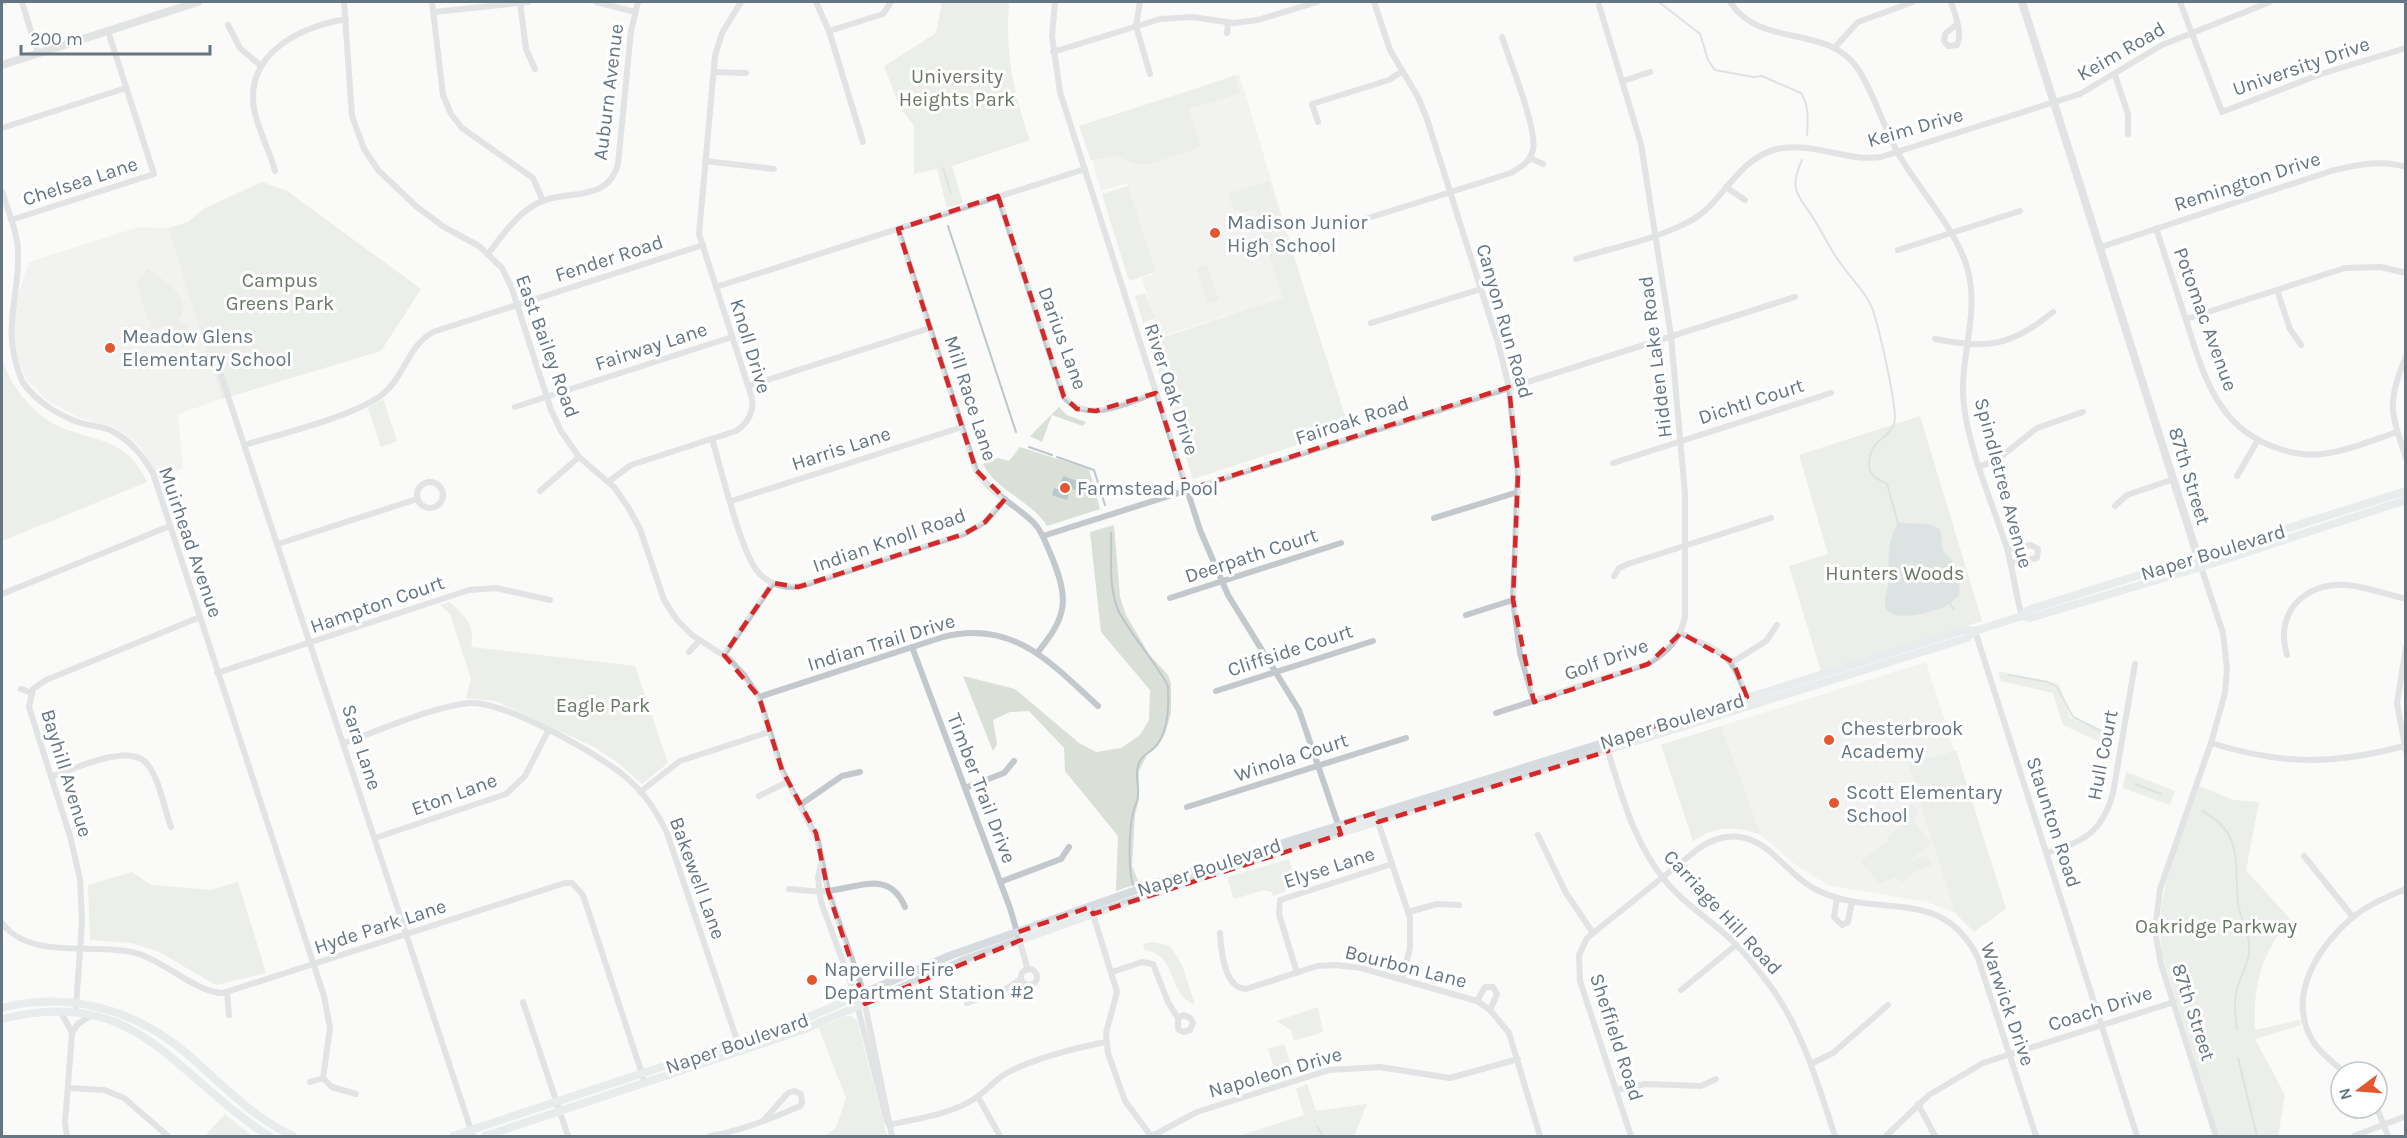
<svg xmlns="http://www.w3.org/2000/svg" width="2407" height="1138" font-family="Karla,sans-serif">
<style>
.built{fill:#e8e9e9}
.green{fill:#dadfd7}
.water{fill:#bbc7cb}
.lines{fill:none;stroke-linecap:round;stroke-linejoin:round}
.stream{stroke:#bbc7cb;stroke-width:2}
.minor{stroke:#c3c8cc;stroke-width:6}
.tertiary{stroke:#c3c8cc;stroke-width:8}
.secondary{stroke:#d6dbdf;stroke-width:8}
.marked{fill:none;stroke:#d62828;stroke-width:4.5;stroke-dasharray:12 8;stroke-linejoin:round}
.poi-dot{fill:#e4572e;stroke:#fff;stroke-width:2}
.labels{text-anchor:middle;stroke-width:6;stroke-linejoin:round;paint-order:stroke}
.street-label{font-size:20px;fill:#657683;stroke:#fff}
.park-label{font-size:20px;fill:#687a64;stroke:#fff}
.poi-label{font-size:20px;fill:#657683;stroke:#fff;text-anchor:start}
</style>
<rect width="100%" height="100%" fill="#fafaf8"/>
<!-- built -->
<g class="built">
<path d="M1239,74L1305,291L1160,337L1142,278L1155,274L1127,183L1101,191L1083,126Z"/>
<path d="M139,227L168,228L222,399L178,414L183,468L159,478L141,448L125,434L111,426L80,418L48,401L27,380L16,355L14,308L29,262Z"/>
<path d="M1926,662L1954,750L1908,765L1955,913L1927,902L1827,885L1792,862L1761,835L1721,726Z"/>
</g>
<!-- green -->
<g class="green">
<path d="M942,2H1009C1005,51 1013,94 1030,140L952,166L963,203L947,208L937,169L914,174V126L899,106L884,66L936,33Z"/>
<path d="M1235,76L1240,93L1189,109L1200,145L1196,149L1149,164H1135L1116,156L1091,160L1079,126Z"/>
<path d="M1269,181L1349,428L1193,479L1146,332L1157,329L1161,338L1283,298L1255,209L1239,213L1237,209L1234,210L1228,194Z"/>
<path d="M262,182L287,191L421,289L381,351L222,399L168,228L188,222L203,209Z"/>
<path d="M1128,186L1156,272L1129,281L1102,194Z"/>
<path d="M1207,265L1219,300L1208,303L1197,268Z"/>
<path d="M147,269C161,278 196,298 178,321L187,326L191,336L184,347L176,349L169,346L170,337L163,331L167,324L155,330L151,326L152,321L148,320L137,282Z"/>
<path d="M1145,293L1155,318L1143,323L1135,296Z"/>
<path d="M2,359C12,389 34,417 65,429C103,443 127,440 147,482L2,541Z"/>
<path d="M383,399L397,441L381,447L368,408Z"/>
<path d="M1059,407L1067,415L1086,422L1083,426L1052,415L1042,442L1030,436Z"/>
<path d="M1920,416L1982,621L1821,671L1789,566L1828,554L1799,455Z"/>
<path d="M1020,447L1089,469L1100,509L1047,526C1031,500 996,491 983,464L998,458L1009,461Z"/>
<path d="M1114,525L1120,597L1126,615L1149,654L1168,675L1171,684V713L1165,734L1158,746L1147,755L1139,771V799L1135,815L1132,866L1139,883L1116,891L1118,836L1065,771L1064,748L1029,711L1010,712L993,720L997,744L993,751L963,676L1015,689L1079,743L1096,752L1121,748L1140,735L1149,720L1150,690L1101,632L1090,532Z"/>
<path d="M449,602C464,614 476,626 471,647L635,666L668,763L642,784L617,762L594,747L495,701L466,698L471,679L450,614L440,605Z"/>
<path d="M1998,671L2059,684L2070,718L2115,737L2113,748L2063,725L2053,693L2001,681Z"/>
<path d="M1721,726L1761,835C1736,825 1715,826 1693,841L1661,745Z"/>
<path d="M1956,750L2006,909L1974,932L1955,913L1908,764Z"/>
<path d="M2126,772L2175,791L2170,805L2123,788Z"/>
<path d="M2199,786L2233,800L2259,802L2246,870L2290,919C2261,953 2253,986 2255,1030L2300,1020L2301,1025L2255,1039L2285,1095L2278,1136H2219L2163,958C2151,898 2180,842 2199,786Z"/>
<path d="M1913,805L1918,811L1913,819L1931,844L1908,861L1927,856L1932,865L1914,872L1903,882L1895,877L1880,884L1861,861L1889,841L1887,837L1909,821L1902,813L1906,806Z"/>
<path d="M1289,859L1297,887L1273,896L1272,892L1264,890L1234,899L1227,877Z"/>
<path d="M132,872L151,885L211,890L238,882L266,973L216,985L159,952L132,943L90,940L88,885Z"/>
<path d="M1153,942L1170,946L1182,965L1195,1005C1165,991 1180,957 1145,950L1143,944Z"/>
<path d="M1318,1007L1323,1032L1294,1041L1291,1030L1277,1021Z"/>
<path d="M847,1016H852L857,1021L887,1136H824L836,1128L846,1098L819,1028Z"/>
<path d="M1284,1044L1293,1071L1277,1076L1268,1049Z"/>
<path d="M1307,1084L1316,1111L1367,1104L1354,1136H1239L1304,1115L1296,1089Z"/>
<path d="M225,1114L252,1136H205Z"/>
</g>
<!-- water -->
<g class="water">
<path d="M1063,476L1083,483L1080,491L1071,488L1067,500L1052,495L1054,488L1058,489Z"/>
<path d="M1898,523L1928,524L1940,529L1943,551L1951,559L1960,581L1959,595C1954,599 1950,604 1944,607C1932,612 1888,625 1885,605C1884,597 1889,587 1889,578C1888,561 1888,538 1898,523Z"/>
</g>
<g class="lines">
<!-- stream -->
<g class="stream">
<path d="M1659,2L1700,34L1708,60L1715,70L1753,77L1762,76L1801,93C1809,105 1808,121 1807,135"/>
<path d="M1802,160C1787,192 1800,196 1815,221C1824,235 1831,251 1841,264C1853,281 1870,296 1875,317C1880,334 1899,413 1894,424C1887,441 1869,439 1869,466C1870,477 1878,479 1887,484L1898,523"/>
<path d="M943,168L951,193"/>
<path d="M948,226L1016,432"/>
<path d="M1029,447L1052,455"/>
<path d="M1057,457L1094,470L1105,505"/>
<path d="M1111,533C1112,560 1108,584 1118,610C1125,627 1168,679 1168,687C1169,705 1168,734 1154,748C1148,754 1143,754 1139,763C1134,774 1139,784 1138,795C1138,801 1134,807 1133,813C1129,829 1128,870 1133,885"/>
<path d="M1950,603L1954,610"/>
<path d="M2009,675L2048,682L2057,687L2073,717L2103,732"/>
<path d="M2135,784L2161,794"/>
<path d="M2202,811C2244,833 2234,862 2238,903C2240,920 2251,933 2249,952C2249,962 2242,973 2239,983C2233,998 2235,1013 2237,1029"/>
<path d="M2238,1058L2257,1136"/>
<path d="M1317,1127L1322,1134"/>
</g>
<!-- minor -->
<g class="minor">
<path d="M2,2H4"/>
<path d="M22,2L38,54"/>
<path d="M344,2L352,116L364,149L378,170L417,207L444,227L479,246L502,268L512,289L551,410L561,431L579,457L614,487L628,507L640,529L664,600L677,620L692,635L729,659L744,675L759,697L782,770L818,841L828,891L861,985L892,1136"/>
<path d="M432,2L443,95L451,114L462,128L533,178L543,201"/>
<path d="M520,2L526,49L535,69"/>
<path d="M596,2L635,12"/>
<path d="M816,2L829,31L863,142"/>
<path d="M1055,2L1052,36L1060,92L1200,530L1228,595L1299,710L1339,827"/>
<path d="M1140,2L1136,26L1150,74"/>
<path d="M1374,2L1390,50L1418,97L1427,119L1498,343L1509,387L1518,474L1513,600L1520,653L1534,702"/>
<path d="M1730,2C1760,49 1827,23 1858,69C1875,95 1883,127 1899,155C1920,191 1954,226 1967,267C1981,315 1958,358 1964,406C1969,449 1992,503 2006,545C2013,568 2015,593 2022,616"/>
<path d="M1951,2C1955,15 1963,33 1957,45L1948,46L1944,41L1945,34L1957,24"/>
<path d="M2180,2L2222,112L2321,74L2406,48"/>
<path d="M434,12L528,2"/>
<path d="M228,25L240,48L261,66"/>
<path d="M829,31L883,14L891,2"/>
<path d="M1227,33L1228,23"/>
<path d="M1835,47L1858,22L1913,2"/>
<path d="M1053,52L1160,19L1192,17L1234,23L1258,20L1317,2"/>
<path d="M714,72L746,73"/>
<path d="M2115,75L2128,114V134"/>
<path d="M1623,81L1650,72"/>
<path d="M1318,122L1312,104L1389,80L1401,72"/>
<path d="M2,128L126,88"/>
<path d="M1530,158L1543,164"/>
<path d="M705,161L774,169"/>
<path d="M275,171C270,151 258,130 254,109C245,53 300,27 346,19"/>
<path d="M1726,187L1745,200"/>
<path d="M2,191C7,209 17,230 18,249C20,302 0,327 22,381C35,401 59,416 81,423C91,426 103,426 112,431C131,441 142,455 153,473L324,996L330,1028L323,1078L332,1087L356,1094"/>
<path d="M998,196L1064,397C1088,425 1127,402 1156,393"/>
<path d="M11,220L154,174L108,31"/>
<path d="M1340,227L1511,173C1521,167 1530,162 1533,150C1538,130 1509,59 1502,37"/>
<path d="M2156,228C2166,259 2176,289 2186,320C2202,370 2215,423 2269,445C2286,452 2304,456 2322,454C2348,451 2373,440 2397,432"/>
<path d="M898,229L976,470C989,493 1015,504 1034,523C1042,531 1046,544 1051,555C1069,599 1068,615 1038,652"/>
<path d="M2101,247L2331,171C2356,165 2380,159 2406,167"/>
<path d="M1898,250L2020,211"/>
<path d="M488,254C502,236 516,215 536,204C564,188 607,205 618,164L631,31L638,2"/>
<path d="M1576,259C1611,248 1658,239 1690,221C1724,203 1736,159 1777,149C1813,141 1845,162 1881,157L2080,94L2162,45L2270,2"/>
<path d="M716,287L1085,169"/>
<path d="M2277,290L2290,329L2301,345"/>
<path d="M2186,319L2345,268L2381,267L2406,273"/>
<path d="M1371,323L1481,289"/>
<path d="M1935,339C1987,349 2011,347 2053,312"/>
<path d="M2406,356C2387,404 2390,410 2406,458"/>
<path d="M219,369L473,1136"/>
<path d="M748,386L930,328"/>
<path d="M515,407L732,337"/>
<path d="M712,439C721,468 741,553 758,572C769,585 788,590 805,585L964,534L985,522L1005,499"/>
<path d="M245,445C280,434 359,415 384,393C405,375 408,346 433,332L703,245"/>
<path d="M1613,463L1831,393"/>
<path d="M1981,466L1998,459L2037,428L2083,412"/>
<path d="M2237,476L2258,440"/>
<path d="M608,482L631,465L736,431C748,423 754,413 752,398L699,234L715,56L722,33L741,2"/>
<circle cx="430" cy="495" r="13"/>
<path d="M540,491L579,457"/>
<path d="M731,501L962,427"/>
<path d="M2115,506L2127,495L2174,479"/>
<path d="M1434,518L1518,492"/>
<path d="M1043,536L1795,297"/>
<path d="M278,544L417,499"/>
<path d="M2007,549L2031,545L2038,549L2037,558L2010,563"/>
<path d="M2201,567L2223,633L2227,669L2225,693L2211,743L2160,889L2155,931L2161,964L2216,1136"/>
<path d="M1614,576L1619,568L1628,564L1771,518"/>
<path d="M2,594L170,526"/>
<path d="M1170,598L1341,543"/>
<path d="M1466,615L1513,600"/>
<path d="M1975,631L2137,1136"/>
<path d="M1681,633C1727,656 1731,651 1748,701"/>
<path d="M912,647L1010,908L1028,970"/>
<path d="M2406,647L2397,703L2406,752"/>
<path d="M689,652L700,640"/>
<path d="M724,655L773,583"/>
<path d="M2287,655C2274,613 2304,582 2347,585C2366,587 2386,594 2406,599"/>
<path d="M1733,662L1766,641L1777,625"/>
<path d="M217,673L469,590L496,588L550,600"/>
<path d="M21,689L32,693"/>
<path d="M1216,691L1373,641"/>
<path d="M759,697L943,637C1013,619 1051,663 1098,706"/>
<path d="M1496,713L1648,664C1667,652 1680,640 1685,617V494L1671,336L1641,144L1599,5"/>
<path d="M344,743C378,731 437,705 471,703C504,701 606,757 630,781C646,795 658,814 667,833L741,1052"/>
<path d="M2211,743C2282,765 2333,765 2404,746"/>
<path d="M1607,748C1622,796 1634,845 1668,884C1685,904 1707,918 1726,935C1743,950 1757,968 1771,987C1803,1031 1818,1085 1835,1136"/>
<path d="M51,777C74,769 131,741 148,765C160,781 164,808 171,827"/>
<path d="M965,788L1004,773L1014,761"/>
<path d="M640,792L680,761L769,732"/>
<path d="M759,796L787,782"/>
<path d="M800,805L842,776L860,772"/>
<path d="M1187,807L1406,738"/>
<path d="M1377,819L1410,918V948L1402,979"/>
<path d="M1538,835L1566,893L1593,933"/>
<path d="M375,838L506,794L525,776L548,731"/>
<path d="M2047,853C2084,841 2102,833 2113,793L2135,664"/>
<path d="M2304,856L2353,917"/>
<path d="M821,865L818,877L821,902L853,989L887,1122"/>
<path d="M1000,882L1061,859L1069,847"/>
<path d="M789,889C802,890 815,892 827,891C858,888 889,869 905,907"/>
<path d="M1837,898L1834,917L1842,925L1848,922L1852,901"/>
<path d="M1092,911L1117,992L1106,1033L1108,1053L1125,1101L1151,1136"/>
<path d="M1408,912L1437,904L1459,905"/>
<path d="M2,923C30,960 90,943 132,952C163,959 196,993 223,993L565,883H572L583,895L645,1083"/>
<path d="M1220,933C1221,949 1224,989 1246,989L1317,966L1336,965L1361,968L1477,1001L1490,1010L1509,1033L1540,1136"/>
<circle cx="1029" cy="977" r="8"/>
<path d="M1112,972L1142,962L1153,964L1168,1002L1178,1018V1029L1183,1032L1190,1030L1193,1023L1190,1018L1184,1015L1178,1018"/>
<path d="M1297,973L1279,914L1280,900L1392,864"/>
<path d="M1681,990L1736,945"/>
<path d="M227,992L229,1015"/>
<path d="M1477,1001L1485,987H1493L1497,994L1490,1010"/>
<path d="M523,1002L568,1136"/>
<path d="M967,1003L1006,989L1021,979"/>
<path d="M76,1007L82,921L80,879L70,836L29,707L33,689L46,680L200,617"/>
<path d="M61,1013L72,1032"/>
<path d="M1811,1064L1833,1053L1888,1005"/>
<path d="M2344,1072C2333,1063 2322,1054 2314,1043C2285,997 2317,948 2353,917C2368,905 2388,896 2406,889"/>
<path d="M310,1082L323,1078"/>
<path d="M68,1088L104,1090L124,1098L168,1136"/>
<path d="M1616,1090L1645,1084L1701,1086L1716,1079"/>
<path d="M978,1097L1000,1136"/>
<path d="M1918,1104L1935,1136"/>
<path d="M2377,1108L2388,1136"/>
<path d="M889,1125C914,1119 946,1115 969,1102C983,1095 992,1082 1005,1074C1029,1060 1078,1047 1106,1042"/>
<path d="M67,1136L65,1123L72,1033L78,1024L90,1016"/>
<path d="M710,1136C741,1131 771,1119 800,1106L802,1103L801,1094L794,1091L788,1093L763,1121"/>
<path d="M1152,1136L1197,1112L1329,1070L1380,1067L1450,1078L1518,1059"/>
<path d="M1631,1136L1580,981L1579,955L1587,938L1698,849C1712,839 1728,834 1745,838C1773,845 1789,876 1815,889C1875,921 1941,883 1978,958L2036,1136"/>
<path d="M1886,1136L1929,1095L1983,1063L2174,1002"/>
<path d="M2354,1136L2406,1116"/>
</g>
<!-- tertiary -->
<g class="tertiary">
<path d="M2022,2L2201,567"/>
<path d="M2,65L198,2"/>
</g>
<!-- secondary -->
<g class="secondary">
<path d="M2022,616L2030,618L2211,564L2406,500"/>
<path d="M2,1008C68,991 133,1009 185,1052C220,1082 251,1117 293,1136"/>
<path d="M2,1019C139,984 172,1075 269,1136"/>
<path d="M453,1136L800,1021L949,956L1162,881L1964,630L1975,631L2022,616L2028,610L2406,491"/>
<path d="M485,1136L803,1030L967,959L1093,914L1235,866L1967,638L1975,631"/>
</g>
</g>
<!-- marked area -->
<path d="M0 0H2407V1138H0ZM998,196L1064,397L1077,409L1096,411L1156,393L1187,490L1509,387L1518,474L1513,600L1534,702L1648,664L1681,633L1733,662L1747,697L1605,742L1608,751L1378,822L1375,813L1338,825L1341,834L1093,914L1090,907L1018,932L1021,940L865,1004L828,891L816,833L782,770L759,697L724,655L773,583L798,587L964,534L985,522L1005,499L976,470L898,229Z" fill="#fafaf8" fill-opacity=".55" fill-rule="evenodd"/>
<path class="marked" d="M998,196L1064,397L1077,409L1096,411L1156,393L1187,490L1509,387L1518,474L1513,600L1534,702L1648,664L1681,633L1733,662L1747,697L1605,742L1608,751L1378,822L1375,813L1338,825L1341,834L1093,914L1090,907L1018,932L1021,940L865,1004L828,891L816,833L782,770L759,697L724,655L773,583L798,587L964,534L985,522L1005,499L976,470L898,229Z"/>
<!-- markers -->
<g class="poi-dot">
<circle cx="1215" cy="233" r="6"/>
<circle cx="110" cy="348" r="6"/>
<circle cx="1065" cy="488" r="6"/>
<circle cx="1829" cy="740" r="6"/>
<circle cx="1834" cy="803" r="6"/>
<circle cx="812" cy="980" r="6"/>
</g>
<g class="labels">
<!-- street labels -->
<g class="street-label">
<text transform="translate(2121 51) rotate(-30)" y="7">Keim Road</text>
<text transform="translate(2301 66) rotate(-19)" y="7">University Drive</text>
<text transform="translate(608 92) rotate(-83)" y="7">Auburn Avenue</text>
<text transform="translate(1915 127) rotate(-16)" y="7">Keim Drive</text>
<text transform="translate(80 181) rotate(-18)" y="7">Chelsea Lane</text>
<text transform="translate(2247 181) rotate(-18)" y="7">Remington Drive</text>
<text transform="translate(609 258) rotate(-18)" y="7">Fender Road</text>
<text transform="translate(2206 319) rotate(70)" y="7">Potomac Avenue</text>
<text transform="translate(1505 321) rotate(74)" y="7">Canyon Run Road</text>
<text transform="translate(1063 338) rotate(70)" y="7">Darius Lane</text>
<text transform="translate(548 346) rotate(70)" y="7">East Bailey Road</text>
<text transform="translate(651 346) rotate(-18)" y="7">Fairway Lane</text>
<text transform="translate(751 346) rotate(73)" y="7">Knoll Drive</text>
<text transform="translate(1655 357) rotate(-97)" y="7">Hidden Lake Road</text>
<text transform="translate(1172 389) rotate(72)" y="7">River Oak Drive</text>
<text transform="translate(971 398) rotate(72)" y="7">Mill Race Lane</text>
<text transform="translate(1751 401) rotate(-18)" y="7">Dichtl Court</text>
<text transform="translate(1352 420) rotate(-18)" y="7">Fairoak Road</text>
<text transform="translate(841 448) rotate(-18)" y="7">Harris Lane</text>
<text transform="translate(2190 476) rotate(73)" y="7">87th Street</text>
<text transform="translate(2004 483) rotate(75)" y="7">Spindletree Avenue</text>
<text transform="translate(889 540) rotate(-19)" y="7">Indian Knoll Road</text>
<text transform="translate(191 542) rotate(71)" y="7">Muirhead Avenue</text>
<text transform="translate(2213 552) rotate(-17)" y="7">Naper Boulevard</text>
<text transform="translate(1251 555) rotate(-18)" y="7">Deerpath Court</text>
<text transform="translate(377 604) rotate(-19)" y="7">Hampton Court</text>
<text transform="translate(881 642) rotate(-17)" y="7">Indian Trail Drive</text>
<text transform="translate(1290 650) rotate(-18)" y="7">Cliffside Court</text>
<text transform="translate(1606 659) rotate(-20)" y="7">Golf Drive</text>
<text transform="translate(1672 721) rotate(-17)" y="7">Naper Boulevard</text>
<text transform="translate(362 747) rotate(72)" y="7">Sara Lane</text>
<text transform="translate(2102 755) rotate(-79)" y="7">Hull Court</text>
<text transform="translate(1291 757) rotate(-18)" y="7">Winola Court</text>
<text transform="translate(67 773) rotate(73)" y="7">Bayhill Avenue</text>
<text transform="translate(982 788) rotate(69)" y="7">Timber Trail Drive</text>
<text transform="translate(454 794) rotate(-20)" y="7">Eton Lane</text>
<text transform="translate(2054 822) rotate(72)" y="7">Staunton Road</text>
<text transform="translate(1209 867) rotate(-18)" y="7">Naper Boulevard</text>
<text transform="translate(1329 867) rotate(-18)" y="7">Elyse Lane</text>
<text transform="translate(698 878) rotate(70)" y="7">Bakewell Lane</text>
<text transform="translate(1723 912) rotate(47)" y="7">Carriage Hill Road</text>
<text transform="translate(380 926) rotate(-18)" y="7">Hyde Park Lane</text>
<text transform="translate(1406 966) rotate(14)" y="7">Bourbon Lane</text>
<text transform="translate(2008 1004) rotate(71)" y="7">Warwick Drive</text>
<text transform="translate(2100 1008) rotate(-18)" y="7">Coach Drive</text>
<text transform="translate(2194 1012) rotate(72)" y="7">87th Street</text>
<text transform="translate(1617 1037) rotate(72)" y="7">Sheffield Road</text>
<text transform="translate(737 1043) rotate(-19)" y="7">Naper Boulevard</text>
<text transform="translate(1275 1072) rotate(-16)" y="7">Napoleon Drive</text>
</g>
<!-- park labels -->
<g class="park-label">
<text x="957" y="83">University<tspan x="957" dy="23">Heights Park</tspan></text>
<text x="280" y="287">Campus<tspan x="280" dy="23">Greens Park</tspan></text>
<text x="1895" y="580">Hunters Woods</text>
<text x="603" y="712">Eagle Park</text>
<text x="2216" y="933">Oakridge Parkway</text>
</g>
<!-- poi labels -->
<g class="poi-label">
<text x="1227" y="229">Madison Junior<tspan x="1227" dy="23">High School</tspan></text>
<text x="122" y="343">Meadow Glens<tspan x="122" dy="23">Elementary School</tspan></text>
<text x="1077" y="495">Farmstead Pool</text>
<text x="1841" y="735">Chesterbrook<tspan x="1841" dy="23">Academy</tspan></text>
<text x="1846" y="799">Scott Elementary<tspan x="1846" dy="23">School</tspan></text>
<text x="824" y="976">Naperville Fire<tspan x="824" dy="23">Department Station #2</tspan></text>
</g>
</g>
<!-- border -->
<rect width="2407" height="1138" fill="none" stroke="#657683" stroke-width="6"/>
<!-- north arrow -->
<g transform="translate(2359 1090) rotate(254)"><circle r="28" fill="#ffffff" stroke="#c1c8cd" stroke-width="1.5"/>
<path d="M0-4.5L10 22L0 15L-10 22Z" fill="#e4572e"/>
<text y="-9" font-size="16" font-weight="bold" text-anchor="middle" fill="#657683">N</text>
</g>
<!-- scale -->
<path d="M21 45v9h189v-9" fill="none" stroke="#657683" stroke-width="3"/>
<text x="30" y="45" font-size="18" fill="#657683" stroke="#ffffff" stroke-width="4.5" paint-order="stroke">200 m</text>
</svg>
